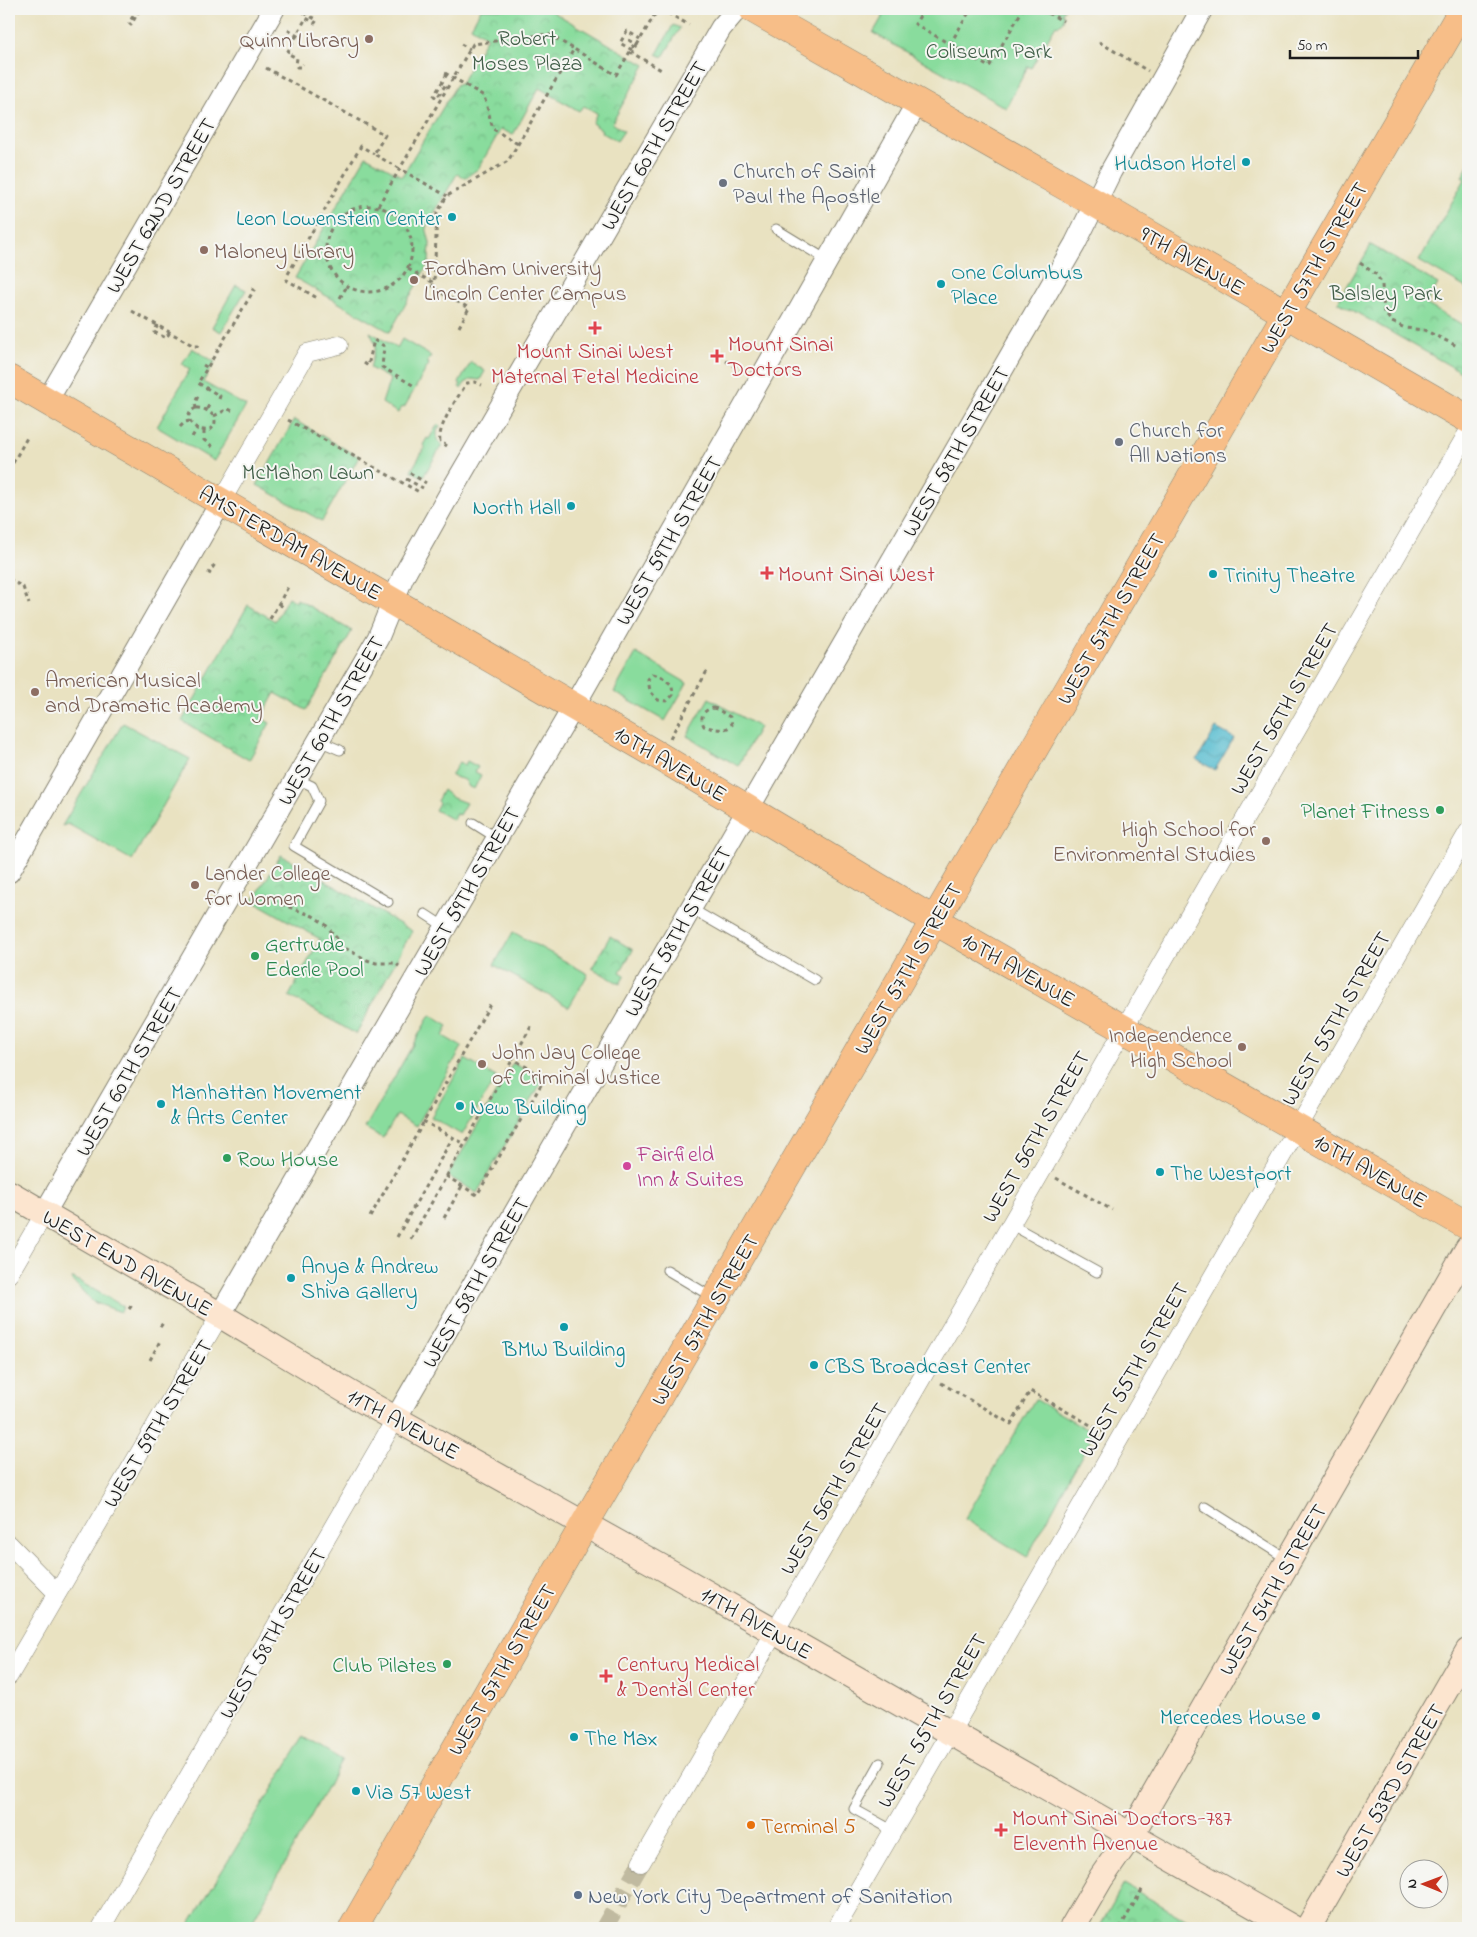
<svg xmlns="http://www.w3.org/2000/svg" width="1477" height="1937" font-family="'Indie Flower',sans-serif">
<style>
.green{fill:#89dc9d;stroke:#527c5c}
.park{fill:url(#park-crowns);stroke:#527c5c}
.water{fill:url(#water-waves);stroke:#376c76}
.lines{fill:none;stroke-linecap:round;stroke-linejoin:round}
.minor-tunnel{stroke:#c0baa0;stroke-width:18;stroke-dasharray:18 9;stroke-linecap:butt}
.service-casing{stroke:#827f6e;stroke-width:11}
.minor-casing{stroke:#827f6e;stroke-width:19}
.tertiary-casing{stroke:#827f6e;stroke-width:23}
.secondary-casing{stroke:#827f6e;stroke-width:27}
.primary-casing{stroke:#827f6e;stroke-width:29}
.path{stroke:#827f6e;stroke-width:3;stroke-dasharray:4 4;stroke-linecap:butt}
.service{stroke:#fff;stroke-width:9}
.minor{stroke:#fff;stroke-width:18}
.tertiary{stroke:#fff;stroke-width:21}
.secondary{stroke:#fce5cf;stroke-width:25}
.primary{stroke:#f7be88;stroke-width:28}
.path-bridge{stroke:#827f6e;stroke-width:3;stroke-dasharray:4 4;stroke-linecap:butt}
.education-dot{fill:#8d6e63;stroke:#f6f6f2;stroke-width:2}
.culture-dot{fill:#0f9aa8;stroke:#f6f6f2;stroke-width:2}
.worship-dot{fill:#6b7280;stroke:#f6f6f2;stroke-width:2}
.health-dot{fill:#e0444e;stroke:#f6f6f2;stroke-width:2}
.leisure-dot{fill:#2e9e5b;stroke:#f6f6f2;stroke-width:2}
.hotel-dot{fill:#d1479c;stroke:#f6f6f2;stroke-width:2}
.food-dot{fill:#e8710a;stroke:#f6f6f2;stroke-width:2}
.service-dot{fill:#5c6f8a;stroke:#f6f6f2;stroke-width:2}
.labels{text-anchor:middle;stroke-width:4;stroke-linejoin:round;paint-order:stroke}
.park-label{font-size:22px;fill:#425f49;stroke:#f6f6f2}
.education-label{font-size:22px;fill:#785e54;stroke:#f6f6f2;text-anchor:start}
.street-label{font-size:22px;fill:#1c1c1c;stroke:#f6f6f2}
.culture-label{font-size:22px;fill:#0d838f;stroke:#f6f6f2;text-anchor:start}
.worship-label{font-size:22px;fill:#5b616d;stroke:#f6f6f2;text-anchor:start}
.health-label{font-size:22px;fill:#be3a42;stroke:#f6f6f2;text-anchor:start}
.leisure-label{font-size:22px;fill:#27864d;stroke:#f6f6f2;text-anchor:end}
.hotel-label{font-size:22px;fill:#b23c85;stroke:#f6f6f2;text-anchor:start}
.food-label{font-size:22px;fill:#c56008;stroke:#f6f6f2;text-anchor:start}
.service-label{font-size:22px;fill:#4e5e75;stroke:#f6f6f2;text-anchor:start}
</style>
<defs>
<pattern id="park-crowns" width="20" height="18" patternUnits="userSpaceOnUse" patternTransform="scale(1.25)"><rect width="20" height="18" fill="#89dc9d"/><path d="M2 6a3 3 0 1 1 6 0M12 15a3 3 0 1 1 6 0" fill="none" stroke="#76bc87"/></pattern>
<pattern id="water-waves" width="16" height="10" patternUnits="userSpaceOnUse" patternTransform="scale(1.25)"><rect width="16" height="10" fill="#52bbcf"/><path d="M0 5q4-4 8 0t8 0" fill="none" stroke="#47a0b1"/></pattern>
</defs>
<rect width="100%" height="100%" fill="#f6f6f2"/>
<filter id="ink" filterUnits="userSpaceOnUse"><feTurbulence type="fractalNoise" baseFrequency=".02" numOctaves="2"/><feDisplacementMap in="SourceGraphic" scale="10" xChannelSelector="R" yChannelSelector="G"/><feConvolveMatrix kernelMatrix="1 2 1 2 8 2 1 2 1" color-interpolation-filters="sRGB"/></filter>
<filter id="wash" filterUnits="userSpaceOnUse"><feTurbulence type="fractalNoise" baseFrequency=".0096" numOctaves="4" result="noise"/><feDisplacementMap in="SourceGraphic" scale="20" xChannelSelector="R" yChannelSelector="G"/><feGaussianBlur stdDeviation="1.12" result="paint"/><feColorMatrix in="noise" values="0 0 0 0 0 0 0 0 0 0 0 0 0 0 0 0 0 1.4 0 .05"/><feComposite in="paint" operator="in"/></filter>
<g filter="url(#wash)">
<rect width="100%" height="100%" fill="#e9e2c1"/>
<!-- green -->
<g class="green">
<path d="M887,9H1065L1062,13L1064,15L1063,21L1058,26L1056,25L1031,68L1028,66L1006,108L873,33Z"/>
<path d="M673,25L680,28L663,57L657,54Z"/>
<path d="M1468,165V289L1419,261L1465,179L1462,177Z"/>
<path d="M236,285L246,290L221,332L212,327Z"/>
<path d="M370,332L397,348L402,339L431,356L427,362L429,364L404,408L401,407L398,413L382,403L390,379L370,368L376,345Z"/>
<path d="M192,348L215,362L203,382L246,406L214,461L157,427L190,369L182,364Z"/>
<path d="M471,362L485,371L480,380L472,379L465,383L461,389L459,387L461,384L459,383Z"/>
<path d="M438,424L440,426L437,431V440L442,445L423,477L411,471L425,447L423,445L427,438L429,439Z"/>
<path d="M636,653L687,683L665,721L614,692Z"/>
<path d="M709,698L759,727L738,766L687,736Z"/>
<path d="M123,723L190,759L132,860L68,824L62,826Z"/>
<path d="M467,761L478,767L475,772L481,775L474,789L469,787L465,780L451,776L459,762L465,765Z"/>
<path d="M513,932L588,974L569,1007L494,965Z"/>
<path d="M430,1015L448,1026L443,1036L462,1047L417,1126L397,1115L383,1138L365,1128Z"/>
<path d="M465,1059L496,1077L462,1135L431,1117Z"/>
<path d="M513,1063L543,1080L477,1193L448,1176Z"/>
<path d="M73,1278L123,1306L121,1312L93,1302L72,1280Z"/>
<path d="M1035,1399L1094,1433L1027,1557L965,1519Z"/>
<path d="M304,1737L342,1760L249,1928H187Z"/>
</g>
<!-- park -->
<g class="park">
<path d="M481,9H548L645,65L612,123L624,131L617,141L601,132L602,130L592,123L597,113L584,106L579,111L539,88L513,135L501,129L478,169L465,178L457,174L426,227L430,243L429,262L390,332L295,278L366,156L402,176L457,84L460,85L487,37L471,27Z"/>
<path d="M1371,245L1438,284L1426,304L1468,329V376L1338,302Z"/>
<path d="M294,420L359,457L322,521L257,485Z"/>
<path d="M288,597L296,602L297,599L352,631L306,710L275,693L261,718L270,723L249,760L182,721L248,605L275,621Z"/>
<path d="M443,790L453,798L466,803L459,815L456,814L453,820L435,810L439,803L437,801Z"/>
<path d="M281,855L412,931L356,1034L289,996L320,939L253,901Z"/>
<path d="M610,936L633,950L620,972L625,975L620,984L592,968Z"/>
<path d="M1124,1884L1201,1928H1099Z"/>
</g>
<!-- water -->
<path class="water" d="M1216,728L1234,738L1215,770L1197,760Z"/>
</g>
<g filter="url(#ink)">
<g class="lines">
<!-- minor-tunnel -->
<path class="minor-tunnel" d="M604,1928L641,1863"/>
<defs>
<g id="service">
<path d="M776,229L827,260"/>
<path d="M319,741L340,750"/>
<path d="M297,779L312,786L319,801L294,846L388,902"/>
<path d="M473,823L497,838"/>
<path d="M690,908L815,980"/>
<path d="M425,914L445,927"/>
<path d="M1010,1224L1097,1272"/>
<path d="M667,1270L712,1297"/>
<path d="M1205,1507L1287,1559"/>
<path d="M880,1763L854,1809L892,1830"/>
</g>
<g id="minor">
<path d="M221,502L307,353L339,345"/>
<path d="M9,1274L44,1214"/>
<path d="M9,1544L57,1593"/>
<path d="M9,1676L220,1315"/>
<path d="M641,1863C919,1387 1192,909 1468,432"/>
<path d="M101,1928L396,1418"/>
<path d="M836,1928L974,1692L1468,832"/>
</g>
<g id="tertiary">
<path d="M47,401L274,9"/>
<path d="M9,872L221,502"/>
<path d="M44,1214L378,638L403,577L449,495L721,28L737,9"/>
<path d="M220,1315L574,706L917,103"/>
<path d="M396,1418L1075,244L1111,171L1202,9"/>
</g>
<g id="secondary">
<path d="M9,1193L220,1315L353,1395L663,1568L1293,1928"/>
<path d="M1072,1928L1101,1878L1131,1835L1468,1248"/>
<path d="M1308,1928L1468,1651"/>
</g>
<g id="primary">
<path d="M753,9L1095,203L1468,419"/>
<path d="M9,379L659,756L935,921L1468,1226"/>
<path d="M353,1928L584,1525L1463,9"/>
</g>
</defs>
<!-- service casing -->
<use href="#service" class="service-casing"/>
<!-- minor casing -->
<use href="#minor" class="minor-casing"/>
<!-- tertiary casing -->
<use href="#tertiary" class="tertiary-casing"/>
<!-- secondary casing -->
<use href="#secondary" class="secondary-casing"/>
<!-- primary casing -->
<use href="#primary" class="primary-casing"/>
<!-- path -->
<g class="path">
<path d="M137,9L129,23L131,25L140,9"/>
<path d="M297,9L317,20L315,23L306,18L287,53L297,58L296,65L297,67H300L303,64"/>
<path d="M661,9L689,25"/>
<path d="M924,9L915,24L989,67L1023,9"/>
<path d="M1041,9L1063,21"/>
<path d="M288,30L299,37"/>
<path d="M629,40L637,45L632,53L663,71"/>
<path d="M1099,42L1148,71"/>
<path d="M461,44L470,49"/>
<path d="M950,44L971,9"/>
<path d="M637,45L658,9"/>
<path d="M632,50L620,43L627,31L640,39"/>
<path d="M266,68L385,135L374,154L447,196"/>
<path d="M445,73L484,96L493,129L518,144"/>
<path d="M447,74L434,96L437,98L446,84L448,85"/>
<circle cx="369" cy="249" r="43"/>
<path d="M378,206L473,44L548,34L574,49"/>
<path d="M1360,263L1377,275L1382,285L1384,312L1392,322L1405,328L1424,330L1457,346"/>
<path d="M408,269L434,283"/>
<path d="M288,274L361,146L374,154"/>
<path d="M286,282L287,280L317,298"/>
<path d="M340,298L347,286"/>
<path d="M132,311L194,346H201"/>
<path d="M158,325L154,332L166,338L170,332"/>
<path d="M459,327L469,308L432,288L434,283L437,213L447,196L508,161L574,49L616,75L628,55"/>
<path d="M726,361L742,370"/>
<path d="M364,363L368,366L374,340L384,346L382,367L416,387"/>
<path d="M203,365L208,368"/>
<path d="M219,399L220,396L198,383L254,290L248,287"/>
<path d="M196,408C208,407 223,420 210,430C195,433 179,416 196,408Z"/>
<path d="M196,408L195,403L198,396"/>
<path d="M207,409L209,405"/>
<path d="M214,416L228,409L233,411"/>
<path d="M288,420L421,493"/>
<path d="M180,427L185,422L190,421"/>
<path d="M204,431V440L213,447"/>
<path d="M192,437L197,429"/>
<path d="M447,446L440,441C437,427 459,395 467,383L475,382L482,385"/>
<path d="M9,470L28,436"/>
<path d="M410,473L426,483"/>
<path d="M406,479L423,488"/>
<path d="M211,574L209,573L215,564"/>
<path d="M9,579L23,587L29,604"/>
<path d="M279,604L283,607"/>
<path d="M270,619L288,587"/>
<path d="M653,674L662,677L672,685L673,695L667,701L658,700L650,691L648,679Z"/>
<path d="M713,708L717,709L730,717L732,725C725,732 713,729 704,726C699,717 703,710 713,708Z"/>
<path d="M670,738L707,671"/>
<path d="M251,893L313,916L325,924L345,948L367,960L376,963H395L399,966"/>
<path d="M423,1121L465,1144"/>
<path d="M446,1176L477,1195L545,1078L513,1059"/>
<path d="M1056,1178L1112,1210"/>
<path d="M370,1217L492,1001"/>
<path d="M444,1218L462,1186"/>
<path d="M397,1237L453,1137"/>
<path d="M411,1239L532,1025"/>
<path d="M129,1309L132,1305"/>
<path d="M160,1327L163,1323"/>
<path d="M150,1360L161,1339"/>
<path d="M941,1383L1011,1424L1030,1391L1103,1432"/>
<path d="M1120,1928L1143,1888"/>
</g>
<!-- service -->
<use href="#service" class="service"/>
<!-- minor -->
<use href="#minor" class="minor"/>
<!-- tertiary -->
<use href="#tertiary" class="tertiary"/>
<!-- secondary -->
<use href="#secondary" class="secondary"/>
<!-- primary -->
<use href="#primary" class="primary"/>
<!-- path-bridge -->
<path class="path-bridge" d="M628,55L635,44L629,40"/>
</g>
</g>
<!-- markers -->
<g class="education-dot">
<circle cx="369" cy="39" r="5"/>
<circle cx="204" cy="250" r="5"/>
<circle cx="414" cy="280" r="5"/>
<circle cx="35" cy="692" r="5"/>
<circle cx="1266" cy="841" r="5"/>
<circle cx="195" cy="885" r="5"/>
<circle cx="1242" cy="1047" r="5"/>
<circle cx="482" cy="1064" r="5"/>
</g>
<g class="culture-dot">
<circle cx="1246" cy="162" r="5"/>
<circle cx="452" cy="217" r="5"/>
<circle cx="941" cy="284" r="5"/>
<circle cx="571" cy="506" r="5"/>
<circle cx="1213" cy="574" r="5"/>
<circle cx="161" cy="1104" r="5"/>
<circle cx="460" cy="1106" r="5"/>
<circle cx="1160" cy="1172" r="5"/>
<circle cx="291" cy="1278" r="5"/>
<circle cx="564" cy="1327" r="5"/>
<circle cx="814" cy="1365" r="5"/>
<circle cx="1316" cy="1716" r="5"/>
<circle cx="574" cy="1737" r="5"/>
<circle cx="356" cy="1791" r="5"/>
</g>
<g class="worship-dot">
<circle cx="723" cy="183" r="5"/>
<circle cx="1119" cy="442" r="5"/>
</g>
<g class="health-dot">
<path d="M592.5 320.5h5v5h5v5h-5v5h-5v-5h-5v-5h5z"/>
<path d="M714.5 348.5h5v5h5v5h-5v5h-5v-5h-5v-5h5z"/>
<path d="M764.5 565.5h5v5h5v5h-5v5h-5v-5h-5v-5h5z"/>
<path d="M603.5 1668.5h5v5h5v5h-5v5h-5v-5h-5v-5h5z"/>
<path d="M998.5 1822.5h5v5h5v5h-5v5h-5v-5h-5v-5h5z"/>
</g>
<g class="leisure-dot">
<circle cx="1440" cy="810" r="5"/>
<circle cx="255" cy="956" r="5"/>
<circle cx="227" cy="1158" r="5"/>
<circle cx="447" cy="1664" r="5"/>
</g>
<circle class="hotel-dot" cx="627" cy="1166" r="5"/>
<circle class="food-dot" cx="751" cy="1825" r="5"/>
<circle class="service-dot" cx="578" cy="1895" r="5"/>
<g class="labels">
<!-- park labels -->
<g class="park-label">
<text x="527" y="45">Robert<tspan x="527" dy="25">Moses Plaza</tspan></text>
<text x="989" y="58">Coliseum Park</text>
<text x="1386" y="300">Balsley Park</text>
<text x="308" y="479">McMahon Lawn</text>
</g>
<!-- education labels -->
<g class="education-label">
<text x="359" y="47" text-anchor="end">Quinn Library</text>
<text x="214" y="258">Maloney Library</text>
<text x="424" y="275">Fordham University<tspan x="424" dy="25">Lincoln Center Campus</tspan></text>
<text x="45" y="687">American Musical<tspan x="45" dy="25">and Dramatic Academy</tspan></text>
<text x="1256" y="836" text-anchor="end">High School for<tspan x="1256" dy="25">Environmental Studies</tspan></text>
<text x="205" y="880">Lander College<tspan x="205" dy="25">for Women</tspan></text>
<text x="1232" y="1042" text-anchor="end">Independence<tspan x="1232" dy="25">High School</tspan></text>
<text x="492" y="1059">John Jay College<tspan x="492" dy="25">of Criminal Justice</tspan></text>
</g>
<!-- street labels -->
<g class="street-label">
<text transform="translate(653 145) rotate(-60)" y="8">WEST 60TH STREET</text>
<text transform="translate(160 205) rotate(-60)" y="8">WEST 62ND STREET</text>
<text transform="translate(1193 260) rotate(30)" y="8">9TH AVENUE</text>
<text transform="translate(1313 267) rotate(-60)" y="8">WEST 57TH STREET</text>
<text transform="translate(955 451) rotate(-60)" y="8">WEST 58TH STREET</text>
<text transform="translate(668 540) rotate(-60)" y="8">WEST 59TH STREET</text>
<text transform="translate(291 542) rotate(30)" y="8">AMSTERDAM AVENUE</text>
<text transform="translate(1110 618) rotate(-60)" y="8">WEST 57TH STREET</text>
<text transform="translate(1283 708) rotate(-60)" y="8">WEST 56TH STREET</text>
<text transform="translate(330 720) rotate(-60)" y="8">WEST 60TH STREET</text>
<text transform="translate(671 763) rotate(31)" y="8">10TH AVENUE</text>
<text transform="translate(466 891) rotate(-60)" y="8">WEST 59TH STREET</text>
<text transform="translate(677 931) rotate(-60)" y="8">WEST 58TH STREET</text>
<text transform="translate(907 968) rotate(-60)" y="8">WEST 57TH STREET</text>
<text transform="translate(1019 969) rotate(30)" y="8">10TH AVENUE</text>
<text transform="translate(1335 1018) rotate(-60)" y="8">WEST 55TH STREET</text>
<text transform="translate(128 1071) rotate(-60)" y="8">WEST 60TH STREET</text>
<text transform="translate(1035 1136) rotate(-60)" y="8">WEST 56TH STREET</text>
<text transform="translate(1371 1170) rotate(30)" y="8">10TH AVENUE</text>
<text transform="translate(128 1262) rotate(30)" y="8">WEST END AVENUE</text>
<text transform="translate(475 1282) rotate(-60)" y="8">WEST 58TH STREET</text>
<text transform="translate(704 1319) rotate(-60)" y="8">WEST 57TH STREET</text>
<text transform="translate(1133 1369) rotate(-60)" y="8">WEST 55TH STREET</text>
<text transform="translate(157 1423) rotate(-59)" y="8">WEST 59TH STREET</text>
<text transform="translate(404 1423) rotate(29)" y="8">11TH AVENUE</text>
<text transform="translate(833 1488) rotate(-60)" y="8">WEST 56TH STREET</text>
<text transform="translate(1272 1589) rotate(-60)" y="8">WEST 54TH STREET</text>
<text transform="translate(757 1622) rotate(30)" y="8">11TH AVENUE</text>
<text transform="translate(272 1633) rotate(-60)" y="8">WEST 58TH STREET</text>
<text transform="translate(501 1669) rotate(-60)" y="8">WEST 57TH STREET</text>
<text transform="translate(931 1720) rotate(-60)" y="8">WEST 55TH STREET</text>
<text transform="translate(1389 1790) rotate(-60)" y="8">WEST 53RD STREET</text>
</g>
<!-- culture labels -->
<g class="culture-label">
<text x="1236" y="170" text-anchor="end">Hudson Hotel</text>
<text x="442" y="225" text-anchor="end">Leon Lowenstein Center</text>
<text x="951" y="279">One Columbus<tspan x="951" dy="25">Place</tspan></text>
<text x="561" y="514" text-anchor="end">North Hall</text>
<text x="1223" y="582">Trinity Theatre</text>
<text x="171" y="1099">Manhattan Movement<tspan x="171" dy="25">&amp; Arts Center</tspan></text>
<text x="470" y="1114">New Building</text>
<text x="1170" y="1180">The Westport</text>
<text x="301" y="1273">Anya &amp; Andrew<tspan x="301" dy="25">Shiva Gallery</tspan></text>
<text x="564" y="1356" text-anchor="middle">BMW Building</text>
<text x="824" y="1373">CBS Broadcast Center</text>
<text x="1306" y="1724" text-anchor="end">Mercedes House</text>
<text x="584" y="1745">The Max</text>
<text x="366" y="1799">Via 57 West</text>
</g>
<!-- worship labels -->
<g class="worship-label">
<text x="733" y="178">Church of Saint<tspan x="733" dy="25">Paul the Apostle</tspan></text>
<text x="1129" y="437">Church for<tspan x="1129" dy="25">All Nations</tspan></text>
</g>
<!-- health labels -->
<g class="health-label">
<text x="728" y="351">Mount Sinai<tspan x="728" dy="25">Doctors</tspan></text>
<text x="595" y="358" text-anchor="middle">Mount Sinai West<tspan x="595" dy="25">Maternal Fetal Medicine</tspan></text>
<text x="778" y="581">Mount Sinai West</text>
<text x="617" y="1671">Century Medical<tspan x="617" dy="25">&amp; Dental Center</tspan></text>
<text x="1012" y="1825">Mount Sinai Doctors-787<tspan x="1012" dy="25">Eleventh Avenue</tspan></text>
</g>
<!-- leisure labels -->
<g class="leisure-label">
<text x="1430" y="818">Planet Fitness</text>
<text x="265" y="951" text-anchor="start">Gertrude<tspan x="265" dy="25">Ederle Pool</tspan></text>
<text x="237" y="1166" text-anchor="start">Row House</text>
<text x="437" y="1672">Club Pilates</text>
</g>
<!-- hotel labels -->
<g class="hotel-label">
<text x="637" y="1161">Fairfield<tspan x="637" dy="25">Inn &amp; Suites</tspan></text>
</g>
<!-- food labels -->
<g class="food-label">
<text x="761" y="1833">Terminal 5</text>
</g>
<!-- service labels -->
<g class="service-label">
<text x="588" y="1903">New York City Department of Sanitation</text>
</g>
</g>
<!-- margin -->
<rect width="1477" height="1937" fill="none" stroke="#f6f6f2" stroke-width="30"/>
<!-- north arrow -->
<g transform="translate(1424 1884) rotate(271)"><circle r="24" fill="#f6f6f2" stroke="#9f9f9c"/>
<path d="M0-4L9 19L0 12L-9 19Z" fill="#c8321e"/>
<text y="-8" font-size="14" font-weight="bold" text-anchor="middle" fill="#1c1c1c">N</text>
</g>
<!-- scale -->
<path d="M1290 50v8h128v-8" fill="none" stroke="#1c1c1c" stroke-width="2.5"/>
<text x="1297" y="50" font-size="15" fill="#1c1c1c" stroke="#f6f6f2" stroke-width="4" paint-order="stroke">50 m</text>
</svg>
